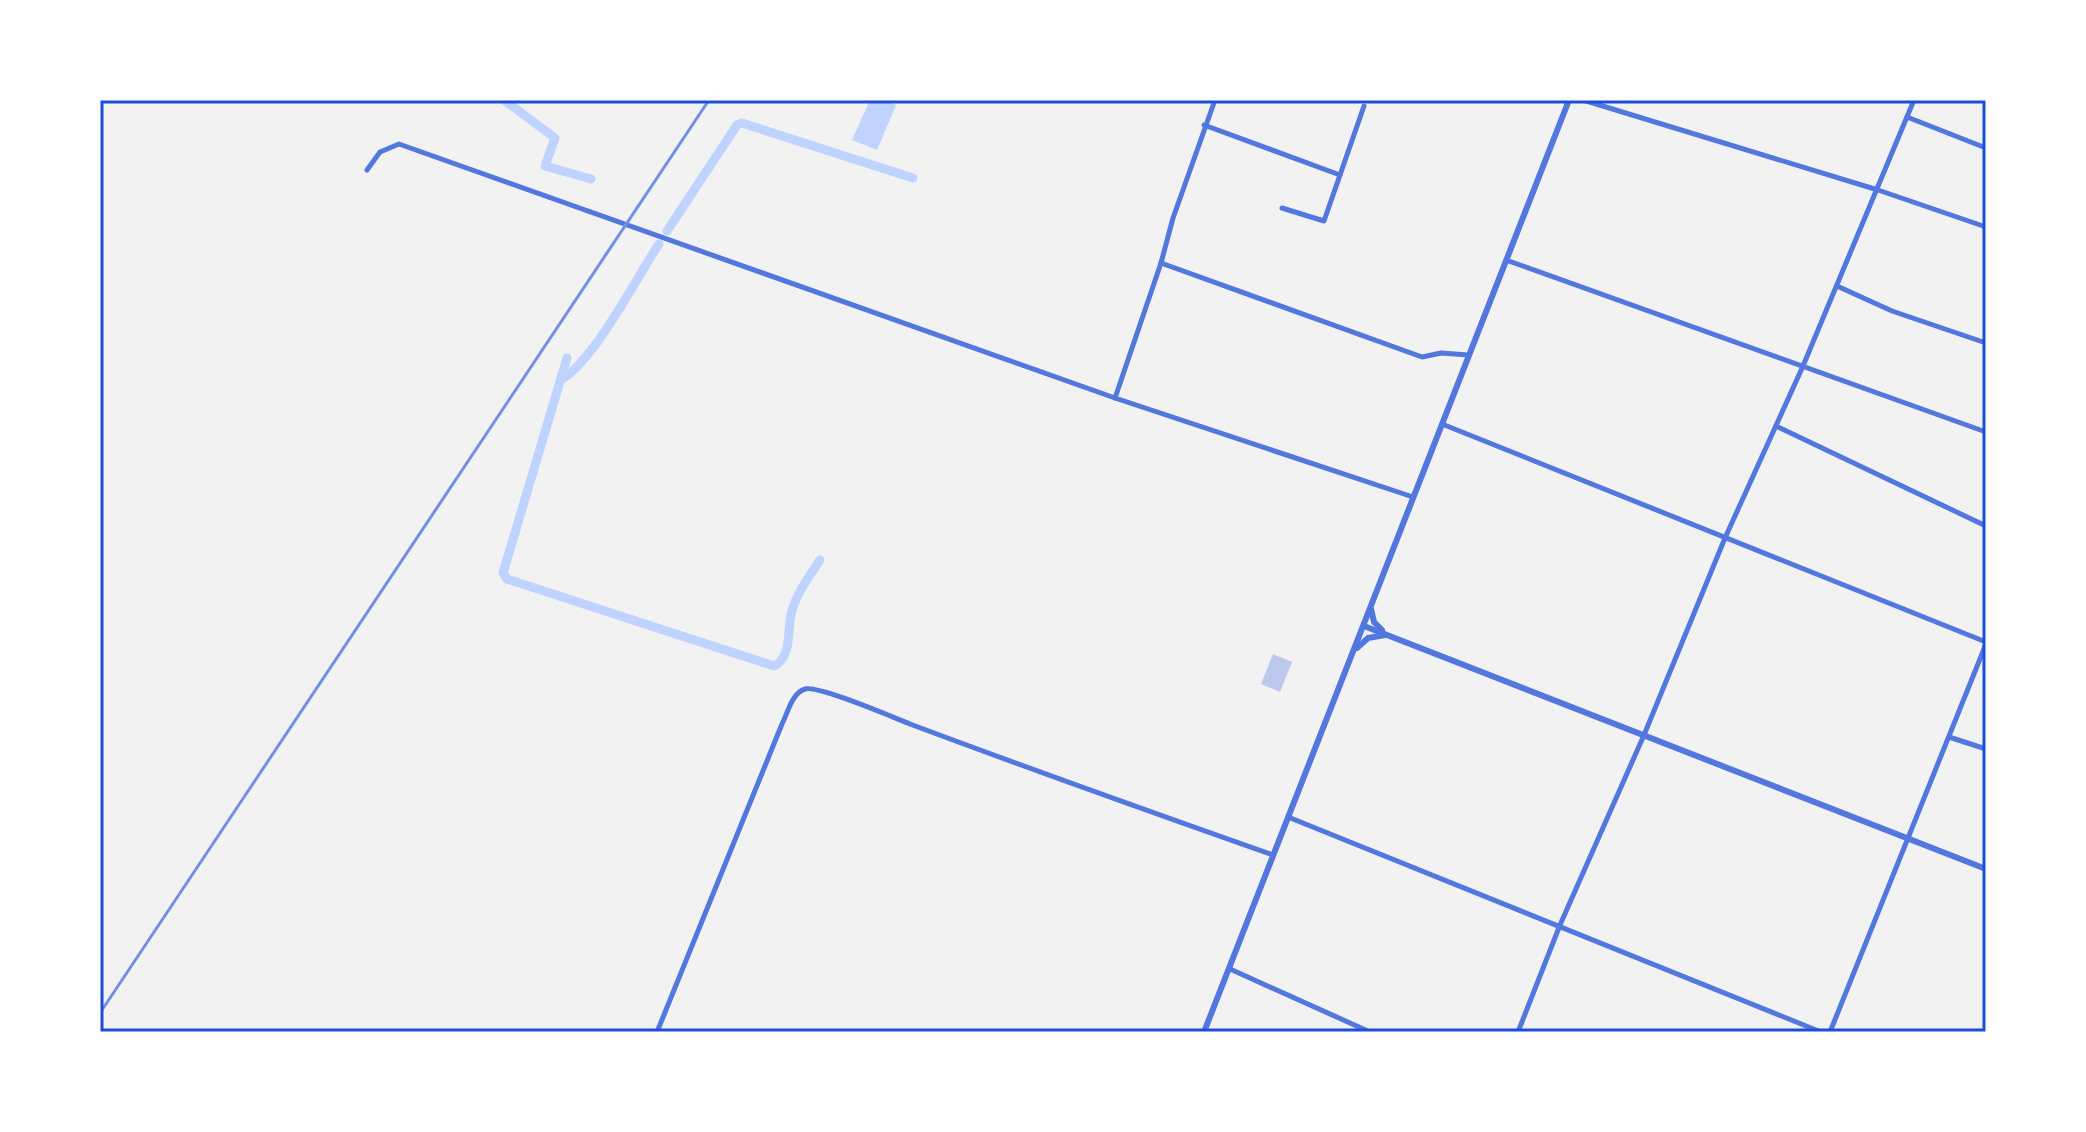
<svg xmlns="http://www.w3.org/2000/svg" width="2086" height="1132" font-family="'Alegreya Sans',sans-serif">
<style>
.water{fill:#bfd3fe}
.lines{fill:none;stroke-linecap:round;stroke-linejoin:round}
.canal{stroke:#bfd3fe;stroke-width:9}
.building{fill:#bdc9ec}
.minor{stroke:#5277de;stroke-width:5}
.tertiary{stroke:#5277de;stroke-width:6}
.rail{stroke:#7290e2;stroke-width:3}
.neatline{fill:none;stroke:#1d4ed8;stroke-width:3}
</style>
<rect width="100%" height="100%" fill="#f2f2f2"/>
<!-- water -->
<path class="water" d="M870,100H883L896,105L877,150L852,140Z"/>
<g class="lines">
<!-- canal -->
<g class="canal">
<path d="M504,100L555,138L545,166L591,179"/>
<path d="M667,231L737,125L742,123L913,178"/>
<path d="M567,358L503,573L507,579L774,666C792,657 787,633 791,615C795,595 809,577 820,560"/>
<path d="M560,380C593,363 637,277 659,244"/>
</g>
</g>
<!-- building -->
<path class="building" d="M1273,654L1292,662L1280,692L1261,684Z"/>
<g class="lines">
<!-- minor -->
<g class="minor">
<path d="M1583,100L1878,190L1986,227"/>
<path d="M1907,117L1986,148"/>
<path d="M1204,125L1340,175"/>
<path d="M367,170L380,152L399,144L1115,398L1413,497"/>
<path d="M1282,208L1324,221L1364,106"/>
<path d="M1506,260L1986,432"/>
<path d="M1161,263L1422,357L1441,353L1468,355"/>
<path d="M1837,286L1892,311L1986,343"/>
<path d="M1115,398L1161,263L1173,218L1215,100"/>
<path d="M1442,424L1986,642"/>
<path d="M1776,426L1986,526"/>
<path d="M1949,737L1986,749"/>
<path d="M1288,817L1821,1032"/>
<path d="M1230,969L1370,1032"/>
<path d="M657,1032L782,724C788,712 792,693 805,689C818,685 892,717 910,724C1030,769 1151,812 1273,855"/>
<path d="M1518,1032L1560,925L1644,735L1725,538L1803,366L1914,100"/>
<path d="M1830,1032L1986,644"/>
</g>
<!-- tertiary -->
<g class="tertiary">
<path d="M1371,609L1374,622L1382,630"/>
<path d="M1364,626L1986,869"/>
<path d="M1357,648L1368,638L1385,635"/>
<path d="M1204,1032L1569,100"/>
</g>
<!-- rail -->
<path class="rail" d="M100,1013L709,100"/>
</g>
<!-- border -->
<rect width="2086" height="1132" fill="none" stroke="#ffffff" stroke-width="204"/>
<rect x="102" y="102" width="1882" height="928" class="neatline"/>
</svg>
